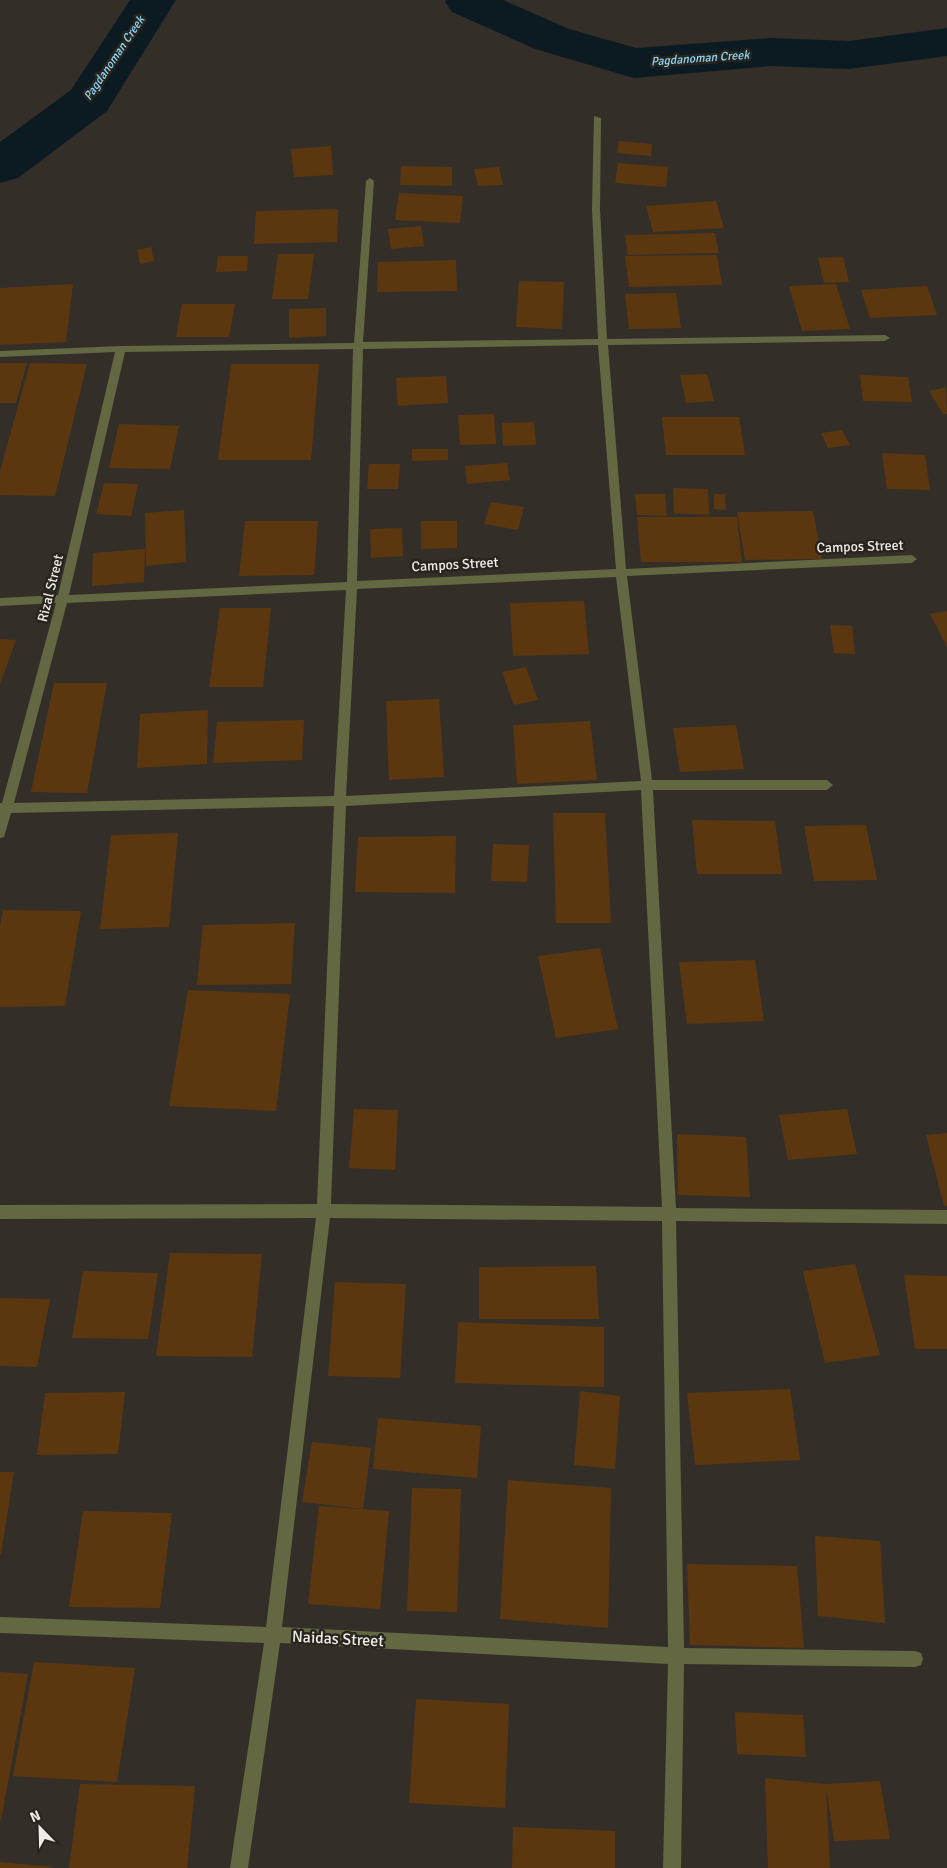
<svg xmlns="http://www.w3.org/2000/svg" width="947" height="1868" font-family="Signika,sans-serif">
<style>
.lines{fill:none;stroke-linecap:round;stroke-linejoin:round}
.river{fill:#0b1b21;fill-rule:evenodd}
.building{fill:#5b3710}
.minor{fill:#636742;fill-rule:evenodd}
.labels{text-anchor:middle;stroke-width:5;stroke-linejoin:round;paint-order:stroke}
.far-water-label{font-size:12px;font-style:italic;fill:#88daf9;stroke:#2a241f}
.street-label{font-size:14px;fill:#efebe7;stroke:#2a241f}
.near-street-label{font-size:16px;fill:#efebe7;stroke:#2a241f}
</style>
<rect width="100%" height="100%" fill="#342e29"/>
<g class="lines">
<!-- river -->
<g class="river">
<path d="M130,0H176L107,111L18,178L0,183V142L71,90Z"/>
<path d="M446,0H503L569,29L636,48L772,38L849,41L947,28V56L849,69L772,66L634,78L535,49L452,12L445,2Z"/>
</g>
</g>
<!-- building -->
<g class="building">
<path d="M619,141L652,144L651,156L617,153Z"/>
<path d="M331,146L333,175L294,177L291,149Z"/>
<path d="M618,163L668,167L666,187L615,183Z"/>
<path d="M401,166L452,167V186L400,185Z"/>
<path d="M499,167L503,185L478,186L474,169Z"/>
<path d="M399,193L463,196L460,223L395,220Z"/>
<path d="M716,201L724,228L653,232L646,206Z"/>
<path d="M338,209L337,242L254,244L256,211Z"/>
<path d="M421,226L424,246L391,249L388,229Z"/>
<path d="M715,233L719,253L628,255L625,235Z"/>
<path d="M151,247L154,261L140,264L137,250Z"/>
<path d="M278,254H314L308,299H272Z"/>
<path d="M717,255L722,285L629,287L625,256Z"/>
<path d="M218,256H248L247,271L216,272Z"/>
<path d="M843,257L849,282L824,283L818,258Z"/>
<path d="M456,260L457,291L377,292L378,262Z"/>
<path d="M519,281L564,282L562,329L516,327Z"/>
<path d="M73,284L66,342L0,345V288Z"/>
<path d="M836,284L850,329L802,331L789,286Z"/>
<path d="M927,286L937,315L870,318L861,290Z"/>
<path d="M676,293L681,328L629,329L625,294Z"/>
<path d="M182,304H235L229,337H176Z"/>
<path d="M326,308V336L289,338V309Z"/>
<path d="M0,363H27L16,403H0Z"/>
<path d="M30,363L87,364L55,496L0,495V471Z"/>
<path d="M231,364H319L311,460H218Z"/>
<path d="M707,374L714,401L686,403L680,375Z"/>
<path d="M860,375L908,377L912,402L863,401Z"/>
<path d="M446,376L448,403L398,406L396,378Z"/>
<path d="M946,387L947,414H943L929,391Z"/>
<path d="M494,414L496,444L460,445L458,415Z"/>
<path d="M662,417H739L745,455H666Z"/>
<path d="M534,422L536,445L503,446L502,423Z"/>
<path d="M119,424L179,426L170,469L109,468Z"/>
<path d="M842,430L850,445L828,448L821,433Z"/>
<path d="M412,449H448V460L412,461Z"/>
<path d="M882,453L925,455L930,490L887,489Z"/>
<path d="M507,463L510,480L467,484L465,466Z"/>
<path d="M369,464H400L398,489H367Z"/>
<path d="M104,483L138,484L131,516L96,514Z"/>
<path d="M673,488L708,489L709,515L674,513Z"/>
<path d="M635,494H665L667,516L637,515Z"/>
<path d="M714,494H725L726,510L714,509Z"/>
<path d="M491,502L524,507L518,530L484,524Z"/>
<path d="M184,510L186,562L146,566L145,513Z"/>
<path d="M813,511L822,559L745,560L737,512Z"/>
<path d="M637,517H737L742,562H641Z"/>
<path d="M245,521H318L314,575L239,576Z"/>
<path d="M421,521H457V548L421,549Z"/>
<path d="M402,528L403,556L371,558L370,529Z"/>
<path d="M145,549L144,582L92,586L93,553Z"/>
<path d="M584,601L589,654L513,656L510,603Z"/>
<path d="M220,608H271L263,687H209Z"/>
<path d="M947,611V647L930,614Z"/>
<path d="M830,625L852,626L855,654L834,653Z"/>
<path d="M0,639L16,640L0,684Z"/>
<path d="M526,667L538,700L514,705L502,672Z"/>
<path d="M54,683H107L87,793L31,792Z"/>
<path d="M439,699L444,777L389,780L386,701Z"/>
<path d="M208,710L207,764L137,768L140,714Z"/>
<path d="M304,720L302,760L213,763L217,722Z"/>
<path d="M590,721L597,780L517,784L513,725Z"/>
<path d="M736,725L744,769L680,772L673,728Z"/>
<path d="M553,813H605L611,923H556Z"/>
<path d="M692,820L775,821L782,874H697Z"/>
<path d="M866,825L877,880L814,881L804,826Z"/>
<path d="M178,833L169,927L100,929L111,835Z"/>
<path d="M456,836L455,893L355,892L358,837Z"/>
<path d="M493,844L529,845L527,882L491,881Z"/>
<path d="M3,910L81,911L65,1006L0,1007V926Z"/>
<path d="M295,923L291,984L197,985L203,925Z"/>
<path d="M600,948L618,1029L556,1038L538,956Z"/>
<path d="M755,960L764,1021L687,1024L679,962Z"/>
<path d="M188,990L290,994L276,1111L169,1106Z"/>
<path d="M354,1109L398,1110L395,1170L349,1168Z"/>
<path d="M847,1109L857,1154L788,1160L779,1115Z"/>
<path d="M947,1133V1206H944L926,1135Z"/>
<path d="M677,1134L746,1137L750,1197L678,1195Z"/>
<path d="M170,1253L262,1254L252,1357L156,1356Z"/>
<path d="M855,1264L880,1355L825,1363L803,1271Z"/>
<path d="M596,1266L599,1319H479V1267Z"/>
<path d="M83,1271L158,1273L148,1339L72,1338Z"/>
<path d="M904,1275L947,1276V1349H915Z"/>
<path d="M335,1282L406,1284L400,1378L328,1376Z"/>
<path d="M0,1298L50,1299L37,1367L0,1366Z"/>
<path d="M458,1322L604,1327V1387L455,1383Z"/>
<path d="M790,1389L800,1460L695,1465L687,1393Z"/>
<path d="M580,1391L620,1396L615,1469L574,1465Z"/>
<path d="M125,1392L118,1454L37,1455L45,1393Z"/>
<path d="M378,1418L481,1426L477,1478L373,1469Z"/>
<path d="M312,1442L371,1448L363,1509L302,1502Z"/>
<path d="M0,1472H14L1,1554H0Z"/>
<path d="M508,1480L611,1488L608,1628L500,1619Z"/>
<path d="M412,1488L461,1489L457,1612L407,1611Z"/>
<path d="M319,1506L389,1511L380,1609L308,1604Z"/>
<path d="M83,1511L172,1513L160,1608L69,1607Z"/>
<path d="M815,1536L880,1541L885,1623L818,1616Z"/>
<path d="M687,1564L797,1566L804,1648L690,1645Z"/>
<path d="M34,1662L135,1668L117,1782L13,1776Z"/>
<path d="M0,1672L28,1674L1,1820H0Z"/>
<path d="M416,1699L509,1704L505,1808L409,1803Z"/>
<path d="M735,1712L803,1715L806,1757L737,1754Z"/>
<path d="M765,1778L826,1784L880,1781L890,1839L834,1841L826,1787L830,1868H768Z"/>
<path d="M80,1784L195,1786L187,1868H69Z"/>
<path d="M513,1827L615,1831V1868H512Z"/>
<path d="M0,1862L52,1867V1868H0Z"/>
</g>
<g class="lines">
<!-- minor -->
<path class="minor" d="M594,116L601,118L600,209L607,339L885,335L890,338L885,341L608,345L626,569L912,555L917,559L912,563L627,576L652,780H827L833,785L827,790H653L676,1208L947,1210V1224L676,1221L684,1648L915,1651L921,1653L923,1659L921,1665L915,1667L684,1664L681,1868H663L668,1664L280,1643L248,1868H230L264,1643L0,1633V1617L266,1627L316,1218L0,1219V1205L317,1204L334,806L11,813L4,837L0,838V803H2L56,603L0,606V598L58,595L115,352L0,357V351L121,346L354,343L366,181L370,178L374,181L363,342L598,339L592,209ZM598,345L616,569L357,581L363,349ZM353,349L347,582L69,595L125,352ZM616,577L641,781L346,796L357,589ZM346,590L334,796L14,803L67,603ZM641,790L662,1207L331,1204L346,806ZM330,1218L662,1221L668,1647L282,1627Z"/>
</g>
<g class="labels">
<!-- far-water labels -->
<g class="far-water-label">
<text transform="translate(114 58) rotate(-56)" y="4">Pagdanoman Creek</text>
<text transform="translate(700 58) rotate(-4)" y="4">Pagdanoman Creek</text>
</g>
<!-- street labels -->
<g class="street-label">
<text transform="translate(860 546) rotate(-2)" y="5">Campos Street</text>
<text transform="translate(455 564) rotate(-3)" y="5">Campos Street</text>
<text transform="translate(50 588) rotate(-76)" y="5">Rizal Street</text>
</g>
<!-- near-street labels -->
<g class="near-street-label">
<text transform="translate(338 1638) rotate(3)" y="6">Naidas Street</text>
</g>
</g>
<!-- north arrow -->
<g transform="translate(40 1828) rotate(337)" stroke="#2a241f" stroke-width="4" paint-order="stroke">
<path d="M0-4L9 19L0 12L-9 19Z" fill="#efebe7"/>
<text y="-8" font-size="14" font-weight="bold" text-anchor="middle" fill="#efebe7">N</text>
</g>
</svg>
